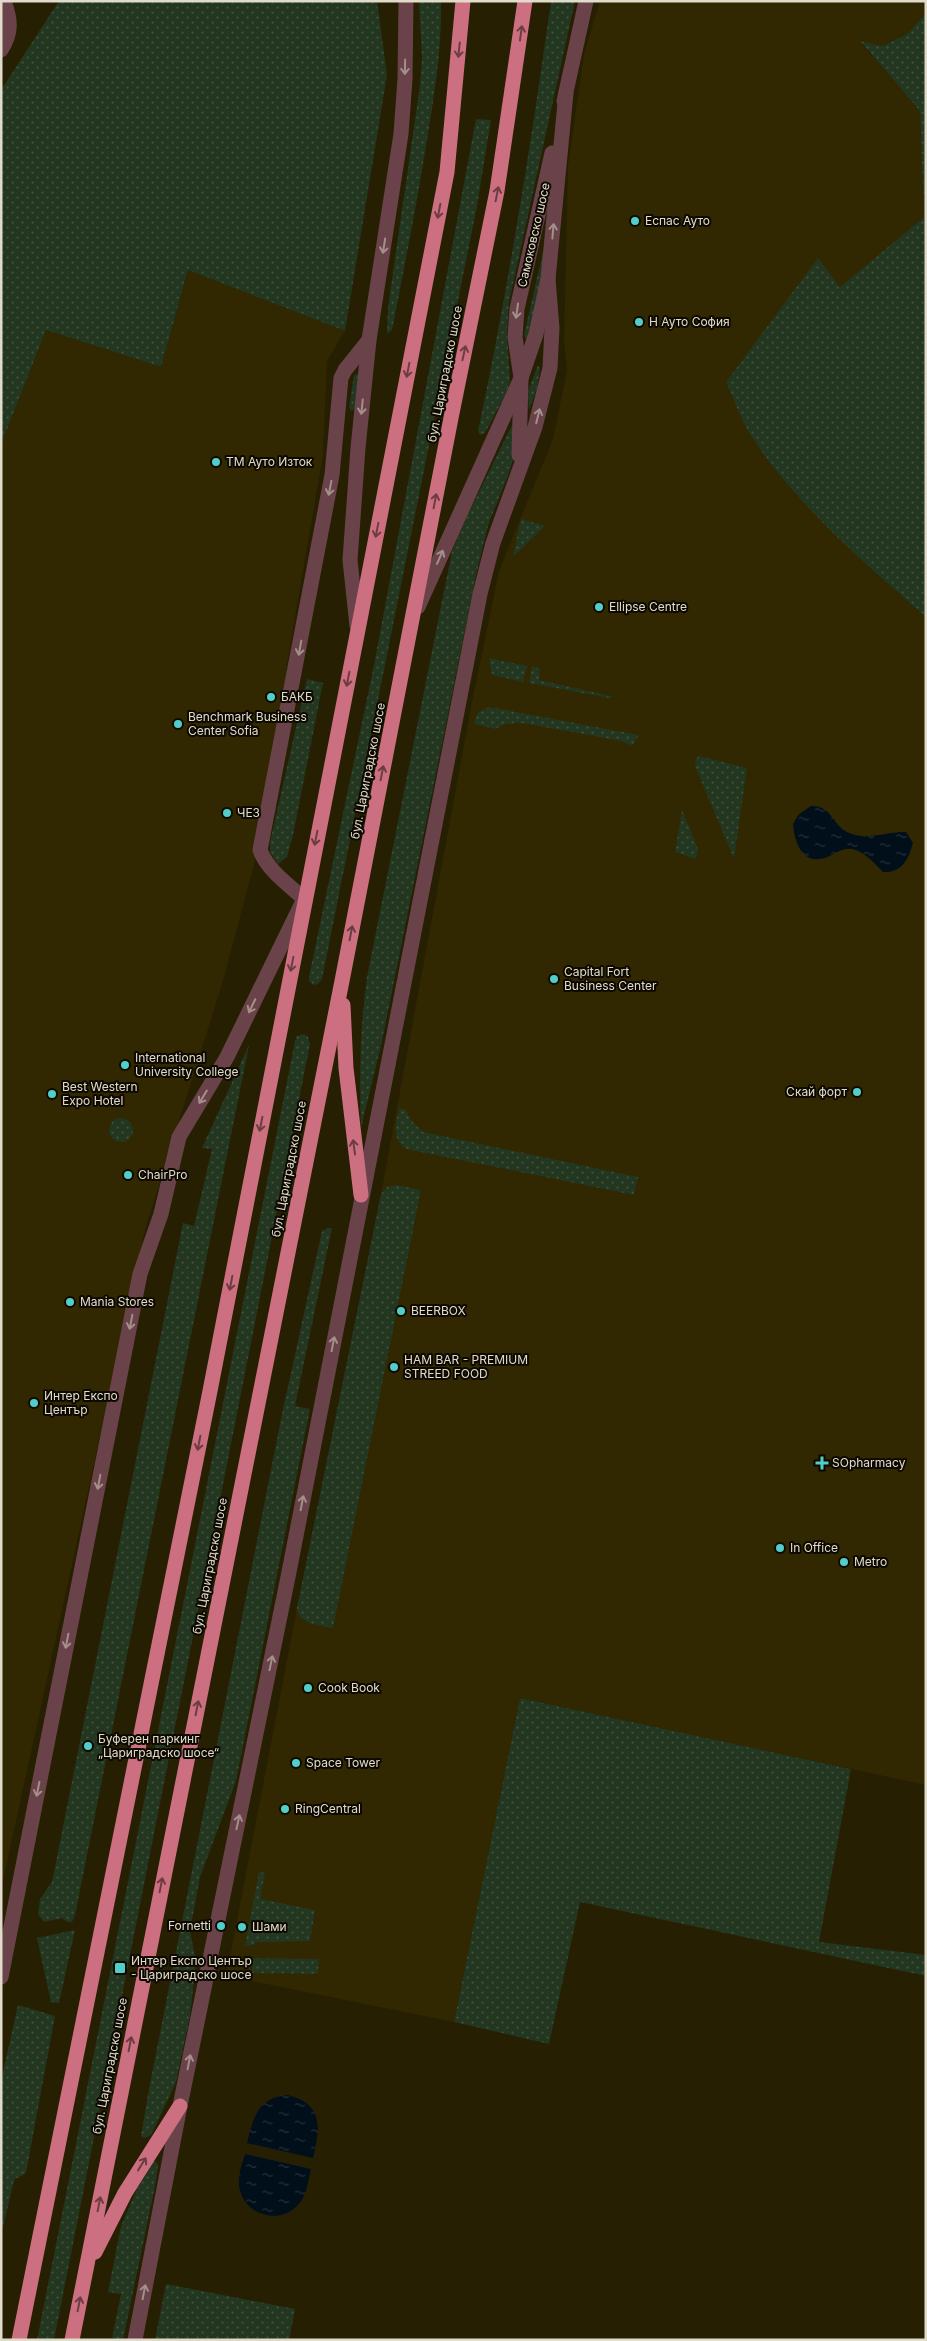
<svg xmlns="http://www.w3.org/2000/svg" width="927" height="2341" font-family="Inter,sans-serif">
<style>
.built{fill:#312700}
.grass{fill:url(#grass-dots)}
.water{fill:url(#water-ripples)}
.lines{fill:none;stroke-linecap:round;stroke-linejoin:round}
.minor{stroke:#694349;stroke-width:15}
.highway{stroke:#cc7081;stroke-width:15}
.oneway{stroke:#6c3c41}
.oneway2{stroke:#a48f8a}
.poi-dot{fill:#53cdca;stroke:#0d0901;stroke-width:2}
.labels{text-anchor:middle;stroke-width:4;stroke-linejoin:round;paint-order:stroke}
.poi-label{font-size:12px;fill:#e0dbca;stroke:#0d0901;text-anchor:start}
.street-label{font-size:12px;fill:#e0dbca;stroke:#0d0901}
</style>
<defs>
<pattern id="grass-dots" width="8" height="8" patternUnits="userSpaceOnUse" patternTransform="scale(1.25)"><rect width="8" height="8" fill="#223620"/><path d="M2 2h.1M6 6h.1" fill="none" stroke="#42523f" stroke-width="1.8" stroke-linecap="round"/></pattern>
<pattern id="water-ripples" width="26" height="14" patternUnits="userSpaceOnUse" patternTransform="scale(1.25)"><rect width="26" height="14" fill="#000f19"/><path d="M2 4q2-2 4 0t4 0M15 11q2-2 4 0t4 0" fill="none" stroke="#253139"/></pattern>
</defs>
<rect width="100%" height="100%" fill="#271f02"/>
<!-- built -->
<g class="built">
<path d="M600,1H926V13L907,34L881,46L860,42L920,111L924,217L840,287L818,259L795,494L889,585L926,617V1785L520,1698L454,2022L227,1976V1972L297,1608L381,1194L472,702L499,571L553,439L567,370L564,342L568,166L584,54Z"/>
<path d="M188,270L345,331L327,361L323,455L286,670L292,678L257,853L223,981L145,1230L1,1890V445L46,330L161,367Z"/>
</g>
<!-- grass -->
<g class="grass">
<path d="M59,1H377L387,75L345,331L188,270L161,367L46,330L1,445V90Z"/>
<path d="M419,1H441C442,49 434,98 426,146C416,208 404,269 392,330L387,334L388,307L420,85L422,59Z"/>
<path d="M551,1H575L509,302L507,332L510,382L506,394L485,433L480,435L478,431C508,289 531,145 551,1Z"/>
<path d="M926,13V617C866,565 792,501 750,434C740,418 734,399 726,382L818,258L840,287L924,217L920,111L860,41L882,46L907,34Z"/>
<path d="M476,119L491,120L477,206L322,979L318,984L314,985L309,981V977L374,665Z"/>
<path d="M543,252L546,257L528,337L526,339L524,335Z"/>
<path d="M538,365L540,368L537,389L529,410L528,391Z"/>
<path d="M358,374L355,410L351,411L349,407L354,375Z"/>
<path d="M514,421C524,449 500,493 490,520C484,538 481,557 476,575L382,1041L361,1128C359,1077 360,1028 367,977L452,551L469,512Z"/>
<path d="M521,519L545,526L513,557Z"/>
<path d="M489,658L527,666L523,682L492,675Z"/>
<path d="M532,666L540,669L539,680L615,697L609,698L529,683Z"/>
<path d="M307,679L323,683L293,835L287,857L278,864L270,852V842Z"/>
<path d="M490,707L639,735L632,746L622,741L522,723L505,724L495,729L474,724L478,712Z"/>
<path d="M699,756L747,768L734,859L695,766L696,759Z"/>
<path d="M682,810L698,849L696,859L675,852Z"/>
<path d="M304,1034L308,1037L310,1044L54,2340H37L295,1041L297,1036Z"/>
<path d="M249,1045L75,1915L72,1922H67L62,1918L44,1922L38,1914L40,1899L52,1882L183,1223L194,1226L212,1149L202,1148Z"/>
<path d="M399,1108L406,1110L410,1119L423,1132L638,1177L634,1195L406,1149C391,1138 396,1125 399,1108Z"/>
<circle cx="121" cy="1130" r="12"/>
<path d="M397,1185L421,1190L333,1628C320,1625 298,1625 297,1608L381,1194L387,1187Z"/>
<path d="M328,1228H332L295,1406L310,1409L236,1781L200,1877L190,1931L196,1962L190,2016L176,2082L151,2135L144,2138L141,2136L149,2089L282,1414L322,1231Z"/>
<path d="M520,1698L851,1769L819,1942L926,1955V1976L580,1902L549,2044L454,2022Z"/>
<path d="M259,1872L265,1873L260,1899L315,1910L310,1941L256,1942L254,1945L245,1946Z"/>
<path d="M75,1930L59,2003L51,2002L37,1938Z"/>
<path d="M252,1958L319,1959L318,1974L252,1973Z"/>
<path d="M18,2005L55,2016L26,2173L14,2180L3,2227L1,2226V2081Z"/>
<path d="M155,2161L158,2165L155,2186L123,2340L112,2338L121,2294L108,2292L121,2226L137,2189L153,2162Z"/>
<path d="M166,2284L295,2309L289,2340H155Z"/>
</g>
<!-- water -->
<g class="water">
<path d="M811,806C831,805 832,824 847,832C866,842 886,831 906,832L913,843C908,860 902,873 883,872C874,863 865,852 852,849C839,847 832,858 820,859C800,862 794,838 793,824L799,814Z"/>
<path d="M288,2095C324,2104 320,2129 313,2158L247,2143C253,2118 258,2097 288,2095Z"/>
<path d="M245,2154L311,2169C308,2181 307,2196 298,2205C278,2227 241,2213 239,2185C238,2175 242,2163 245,2154Z"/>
</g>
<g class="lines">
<!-- minor -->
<g class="minor">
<path d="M1,50C12,33 11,20 4,1"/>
<path d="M564,101L586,1"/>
<path d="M519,455L521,378L515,337L517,309L552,153"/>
<path d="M418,607L521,378L536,334L548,279L566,93"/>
<path d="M357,626L350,560L358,448L369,340L401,134L405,79L406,1"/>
<path d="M1,1977L140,1274L161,1214L179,1137L227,1057L304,899C288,884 268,871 260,850L332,475L341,378L345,370L369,340"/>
<path d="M135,2340L180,2106L288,1577L480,594L493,543L535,427L550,368L552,328L548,279"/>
</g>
<!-- highway -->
<g class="highway">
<path d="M343,1005L346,1068L361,1195"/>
<path d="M95,2252L125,2193L180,2106"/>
<path d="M19,2340L210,1391L447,172L463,1"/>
<path d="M72,2340L342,981L451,418L497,191L525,1"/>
</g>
</g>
<!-- one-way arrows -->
<defs><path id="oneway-shaft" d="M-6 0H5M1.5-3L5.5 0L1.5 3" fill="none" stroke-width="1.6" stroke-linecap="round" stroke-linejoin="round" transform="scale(1.25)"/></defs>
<g class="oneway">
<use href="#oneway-shaft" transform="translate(521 33) rotate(-82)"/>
<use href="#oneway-shaft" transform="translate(459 50) rotate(96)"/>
<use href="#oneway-shaft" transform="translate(497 194) rotate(-79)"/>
<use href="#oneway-shaft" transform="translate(439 211) rotate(101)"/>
<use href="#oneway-shaft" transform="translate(464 353) rotate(-78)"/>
<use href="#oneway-shaft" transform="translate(408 370) rotate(101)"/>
<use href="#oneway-shaft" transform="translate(435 501) rotate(-79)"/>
<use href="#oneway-shaft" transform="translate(377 530) rotate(101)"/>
<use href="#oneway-shaft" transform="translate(348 679) rotate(101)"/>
<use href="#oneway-shaft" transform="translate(382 773) rotate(-79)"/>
<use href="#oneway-shaft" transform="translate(316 838) rotate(101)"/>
<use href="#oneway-shaft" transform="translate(351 933) rotate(-79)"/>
<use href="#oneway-shaft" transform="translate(292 964) rotate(101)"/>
<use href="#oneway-shaft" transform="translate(261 1124) rotate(101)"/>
<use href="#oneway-shaft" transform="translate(354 1147) rotate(-98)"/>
<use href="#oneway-shaft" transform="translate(231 1283) rotate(101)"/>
<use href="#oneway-shaft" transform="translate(199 1443) rotate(101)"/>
<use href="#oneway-shaft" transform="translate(197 1708) rotate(-79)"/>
<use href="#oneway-shaft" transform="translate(161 1885) rotate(-79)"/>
<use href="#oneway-shaft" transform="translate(130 2044) rotate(-79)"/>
<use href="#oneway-shaft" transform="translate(142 2164) rotate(-58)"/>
<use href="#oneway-shaft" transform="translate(99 2204) rotate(-79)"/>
<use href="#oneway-shaft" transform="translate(79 2304) rotate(-79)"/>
</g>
<g class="oneway2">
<use href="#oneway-shaft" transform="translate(405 67) rotate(91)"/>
<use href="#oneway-shaft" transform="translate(553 231) rotate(-85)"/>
<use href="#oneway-shaft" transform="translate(384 246) rotate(99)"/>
<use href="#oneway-shaft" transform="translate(517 311) rotate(98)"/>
<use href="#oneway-shaft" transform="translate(362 407) rotate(96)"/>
<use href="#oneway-shaft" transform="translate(538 416) rotate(-76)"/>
<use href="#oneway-shaft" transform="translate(330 488) rotate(101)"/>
<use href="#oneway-shaft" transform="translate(440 557) rotate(-66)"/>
<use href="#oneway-shaft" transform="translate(300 648) rotate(100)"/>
<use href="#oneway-shaft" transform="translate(252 1006) rotate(116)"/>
<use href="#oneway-shaft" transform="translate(203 1097) rotate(121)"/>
<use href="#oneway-shaft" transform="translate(131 1322) rotate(101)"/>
<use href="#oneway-shaft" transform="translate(333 1344) rotate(-79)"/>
<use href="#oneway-shaft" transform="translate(99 1482) rotate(101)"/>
<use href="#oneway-shaft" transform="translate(302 1503) rotate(-79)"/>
<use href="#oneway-shaft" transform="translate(67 1641) rotate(101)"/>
<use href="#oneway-shaft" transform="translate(271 1663) rotate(-78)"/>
<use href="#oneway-shaft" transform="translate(38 1789) rotate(101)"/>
<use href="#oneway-shaft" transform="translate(238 1822) rotate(-78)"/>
<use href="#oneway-shaft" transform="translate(189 2062) rotate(-79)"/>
<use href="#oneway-shaft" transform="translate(144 2292) rotate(-79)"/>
</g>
<!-- markers -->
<g class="poi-dot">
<circle cx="635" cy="221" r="5"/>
<circle cx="639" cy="322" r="5"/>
<circle cx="216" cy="462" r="5"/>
<circle cx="599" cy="607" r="5"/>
<circle cx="271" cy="697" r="5"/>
<circle cx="178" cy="724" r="5"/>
<circle cx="227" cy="813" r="5"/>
<circle cx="554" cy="979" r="5"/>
<circle cx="125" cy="1065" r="5"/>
<circle cx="857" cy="1092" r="5"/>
<circle cx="52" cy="1094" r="5"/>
<circle cx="128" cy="1175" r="5"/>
<circle cx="70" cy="1302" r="5"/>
<circle cx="401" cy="1311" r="5"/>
<circle cx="394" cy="1367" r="5"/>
<circle cx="34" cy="1403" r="5"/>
<path d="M819.5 1455.5h5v5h5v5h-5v5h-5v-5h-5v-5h5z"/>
<circle cx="780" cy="1548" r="5"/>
<circle cx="844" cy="1562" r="5"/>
<circle cx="308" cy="1688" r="5"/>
<circle cx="88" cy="1746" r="5"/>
<circle cx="296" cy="1763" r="5"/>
<circle cx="285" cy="1809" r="5"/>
<circle cx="221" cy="1926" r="5"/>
<circle cx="242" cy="1927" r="5"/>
<rect x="114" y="1962" width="12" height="12" rx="2.5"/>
</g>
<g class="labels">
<!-- poi labels -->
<g class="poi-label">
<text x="645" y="225">Еспас Ауто</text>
<text x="649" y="326">Н Ауто София</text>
<text x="226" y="466">ТМ Ауто Изток</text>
<text x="609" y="611">Ellipse Centre</text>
<text x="281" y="701">БАКБ</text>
<text x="188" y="721">Benchmark Business<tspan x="188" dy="14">Center Sofia</tspan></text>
<text x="237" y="817">ЧЕЗ</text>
<text x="564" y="976">Capital Fort<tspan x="564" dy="14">Business Center</tspan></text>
<text x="135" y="1062">International<tspan x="135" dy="14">University College</tspan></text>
<text x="62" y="1091">Best Western<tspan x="62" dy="14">Expo Hotel</tspan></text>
<text x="847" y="1096" text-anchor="end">Скай форт</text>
<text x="138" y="1179">ChairPro</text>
<text x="80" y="1306">Mania Stores</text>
<text x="411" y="1315">BEERBOX</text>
<text x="404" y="1364">HAM BAR - PREMIUM<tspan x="404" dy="14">STREED FOOD</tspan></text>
<text x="44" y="1400">Интер Експо<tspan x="44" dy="14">Център</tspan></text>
<text x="832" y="1467">SOpharmacy</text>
<text x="790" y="1552">In Office</text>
<text x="854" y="1566">Metro</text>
<text x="318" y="1692">Cook Book</text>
<text x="98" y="1743">Буферен паркинг<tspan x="98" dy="14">„Цариградско шосе“</tspan></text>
<text x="306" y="1767">Space Tower</text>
<text x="295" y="1813">RingCentral</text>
<text x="211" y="1930" text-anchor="end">Fornetti</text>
<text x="252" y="1931">Шами</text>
<text x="131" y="1965">Интер Експо Център<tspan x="131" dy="14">- Цариградско шосе</tspan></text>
</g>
<!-- street labels -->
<g class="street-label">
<text transform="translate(534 235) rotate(-77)" y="4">Самоковско шосе</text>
<text transform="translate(445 374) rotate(-79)" y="4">бул. Цариградско шосе</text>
<text transform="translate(368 771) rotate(-79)" y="4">бул. Цариградско шосе</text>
<text transform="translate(289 1169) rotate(-79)" y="4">бул. Цариградско шосе</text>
<text transform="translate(210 1566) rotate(-79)" y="4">бул. Цариградско шосе</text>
<text transform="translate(110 2066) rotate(-79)" y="4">бул. Цариградско шосе</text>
</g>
</g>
<!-- border -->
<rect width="927" height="2341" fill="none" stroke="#e0dbca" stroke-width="5"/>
</svg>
